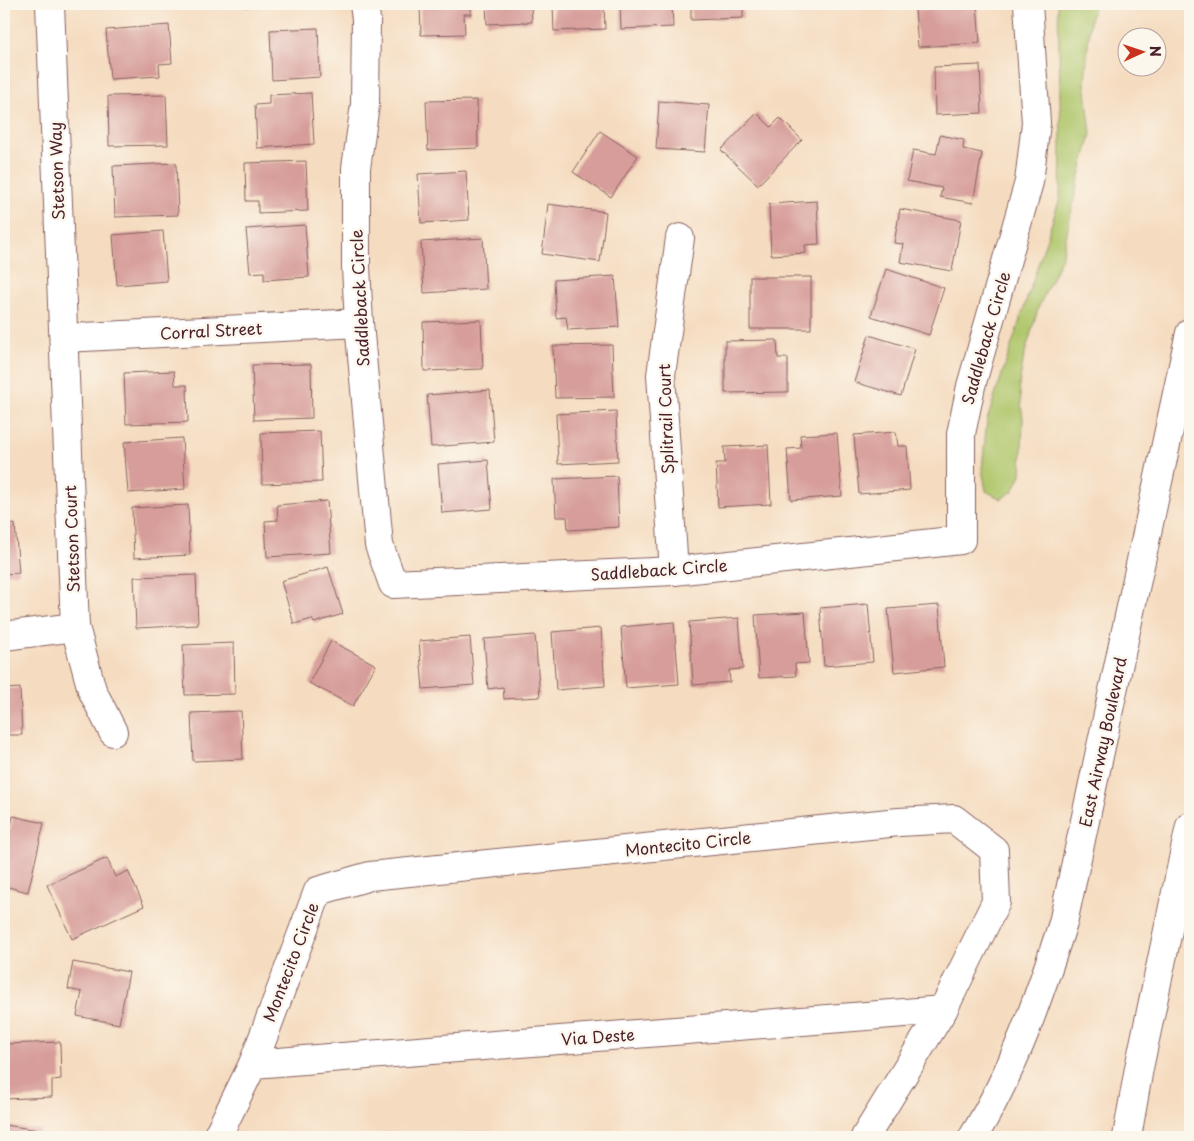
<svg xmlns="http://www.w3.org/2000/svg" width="1194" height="1141" font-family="'Playpen Sans',sans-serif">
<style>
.green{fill:#afc66a;stroke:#7c724a}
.building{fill:#d79d9a}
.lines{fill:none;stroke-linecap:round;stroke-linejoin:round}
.minor-casing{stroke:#86615f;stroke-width:30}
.secondary-casing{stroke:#86615f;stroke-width:30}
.motorway-casing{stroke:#86615f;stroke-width:30}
.minor{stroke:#fff;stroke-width:28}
.secondary{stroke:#fff;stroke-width:28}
.motorway{stroke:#fff;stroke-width:28}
.labels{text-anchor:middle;stroke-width:5;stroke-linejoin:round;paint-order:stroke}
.street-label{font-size:16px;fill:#4a1f2b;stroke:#fbf7ec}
</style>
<rect width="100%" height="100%" fill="#fbf7ec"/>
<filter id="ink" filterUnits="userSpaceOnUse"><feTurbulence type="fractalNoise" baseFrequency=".02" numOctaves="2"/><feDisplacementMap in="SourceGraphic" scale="10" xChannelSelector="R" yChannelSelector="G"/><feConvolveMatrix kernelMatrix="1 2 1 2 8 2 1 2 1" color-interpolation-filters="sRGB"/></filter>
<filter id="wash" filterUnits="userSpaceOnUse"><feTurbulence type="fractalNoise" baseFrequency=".0096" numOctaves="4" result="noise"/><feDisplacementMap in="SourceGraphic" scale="20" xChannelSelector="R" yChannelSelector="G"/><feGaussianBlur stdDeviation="1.12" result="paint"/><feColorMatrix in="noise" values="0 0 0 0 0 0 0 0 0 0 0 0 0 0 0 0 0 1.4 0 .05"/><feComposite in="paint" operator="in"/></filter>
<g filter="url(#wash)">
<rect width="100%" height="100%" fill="#f5dcc0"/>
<!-- green -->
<path class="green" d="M1058,4H1095L1090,20L1085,82L1091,134L1075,194L1062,257L1039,306L1024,356L1019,385L1023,419L1021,475L1013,491L1001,499L986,491L982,469L987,420L1060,198L1061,142Z"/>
<g id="blocks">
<!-- building -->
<g class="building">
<path d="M106,4H162V6L106,8Z"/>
<path d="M244,4H268V5L244,7Z"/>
<path d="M420,4H471V14H464L465,34L421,35Z"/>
<path d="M486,4H538V6H531L532,22L487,24Z"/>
<path d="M553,4H604L605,29L554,31Z"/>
<path d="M620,4H672L673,27L621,29Z"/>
<path d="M691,4H743V18L691,20Z"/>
<path d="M829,4H870V5L829,7Z"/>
<path d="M925,4H977L980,43L918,47L915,10L926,9Z"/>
<path d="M169,25L172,63L159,64L160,76L110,79L106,30Z"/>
<path d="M318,28L320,77L272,80L270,30Z"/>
<path d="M980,65L982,113L935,115L934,67Z"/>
<path d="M311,93L314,144L257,148L255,105L269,104V95Z"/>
<path d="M166,95L168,145L109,146L108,96Z"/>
<path d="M477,100L478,148L428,150L426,101Z"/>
<path d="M659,101L709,105L705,152L656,149Z"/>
<path d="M757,113L771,127L780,118L802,140L758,185L721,150Z"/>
<path d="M600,131L638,156L611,197L573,172Z"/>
<path d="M940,135L964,140L963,149L982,153L973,203L940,197L942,188L907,181L913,150L936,154Z"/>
<path d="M306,161L308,211L258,213V201H246L245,163Z"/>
<path d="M176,163L178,215L115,217L113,166Z"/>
<path d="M466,171L469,220L421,223L418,174Z"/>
<path d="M817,201L819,244L805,245L806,253L771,255L769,204Z"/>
<path d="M548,204L606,212L600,262L542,254Z"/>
<path d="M900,209L961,220L952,271L900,262L903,244L894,243Z"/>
<path d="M305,225L309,277L264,280V272L250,273L246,229Z"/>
<path d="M163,231L167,281L117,285L113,235Z"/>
<path d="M483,238L486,289L424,293L421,242Z"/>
<path d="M886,269L944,288L929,335L871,316Z"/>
<path d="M615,276L619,327L568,330L566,317L556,318L554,280Z"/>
<rect x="750" y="277" width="61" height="52"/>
<path d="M481,320L483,369L424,371L423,322Z"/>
<path d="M869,335L915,349L901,396L854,382Z"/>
<path d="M777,340L778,358H788V392L725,393V341Z"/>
<path d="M612,345L614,397L555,398L553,346Z"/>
<path d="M311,364L312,418L254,420L252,365Z"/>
<path d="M174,371L175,385H187L188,422L126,424L124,373Z"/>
<path d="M490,390L494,442L431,447L427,395Z"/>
<path d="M616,411L618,461L558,464L556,414Z"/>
<path d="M320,431L322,482L262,484L261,433Z"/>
<path d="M896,432L898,446H907L910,490L859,494L854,435Z"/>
<path d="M837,433L842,496L791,500L787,449L801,448L800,435Z"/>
<path d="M182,438L185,489L128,493L124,442Z"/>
<path d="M768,445L771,504L718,507L716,463H725L724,447Z"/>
<path d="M488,460L492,509L442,513L438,464Z"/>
<path d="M617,476L619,527L568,530L567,517H556L554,479Z"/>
<path d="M327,501L331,553L267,557L265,521L278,520L277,505Z"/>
<path d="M188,505L190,555L134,558L132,508Z"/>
<path d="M15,524L19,573L4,574V525Z"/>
<path d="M328,567L343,614L314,623L312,619L294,624L281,581Z"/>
<path d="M196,575L198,625L136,628L134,577Z"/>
<path d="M868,604L873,662L824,666L820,608Z"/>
<path d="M939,605L944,667L894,672L888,609Z"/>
<path d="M805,612L809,663L795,664L796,676L759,678L755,615Z"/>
<path d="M739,618L743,669L729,670L730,682L693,685L689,622Z"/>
<path d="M674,622L679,684L626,688L621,627Z"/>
<path d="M601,628L605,686L556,690L552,632Z"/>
<path d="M535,635L540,697L504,699L503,687L488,689L484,639Z"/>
<path d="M470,637L474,685L423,689L419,641Z"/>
<path d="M331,641L376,665L353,706L309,683Z"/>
<path d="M234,643L235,694L185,695L183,645Z"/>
<path d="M20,688L22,735H4V689Z"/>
<path d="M241,711L243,759L193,761L191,713Z"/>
<path d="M13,816L44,823L28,892L4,886V829L10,831Z"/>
<path d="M107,858L115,877L128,871L144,906L72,939L47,885Z"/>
<path d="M73,962L129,972L119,1024L77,1016L82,992L68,989Z"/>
<path d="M60,1042L61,1079L52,1080V1097L4,1099V1044Z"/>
<path d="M4,1125L40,1130L38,1137H4Z"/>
</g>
</g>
</g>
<g filter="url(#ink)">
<use href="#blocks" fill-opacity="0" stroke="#86615f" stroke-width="1"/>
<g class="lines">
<defs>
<g id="minor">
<path d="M50,4L75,627L92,690L113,732"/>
<path d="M364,4L366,19L365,105L356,168V267L359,323L379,545L393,584L674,571L961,540V434L971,386L1029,182L1036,123L1028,4"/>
<path d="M64,338L359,323"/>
<path d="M674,571L661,375L680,238"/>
<path d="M4,636L75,627"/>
<path d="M253,1064L943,1010"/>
<path d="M217,1137L253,1064L318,891L370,876L899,822L954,819L994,850L996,902L943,1010L865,1137"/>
</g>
<path id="secondary" d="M973,1137C1014,1071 1039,996 1063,923L1190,333"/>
<path id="motorway" d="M1127,1137L1139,1068L1190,826"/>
</defs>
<!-- minor casing -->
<use href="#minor" class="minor-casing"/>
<!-- secondary casing -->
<use href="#secondary" class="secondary-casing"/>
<!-- motorway casing -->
<use href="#motorway" class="motorway-casing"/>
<!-- minor -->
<use href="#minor" class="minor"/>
<!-- secondary -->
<use href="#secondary" class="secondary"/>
<!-- motorway -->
<use href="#motorway" class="motorway"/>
</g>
</g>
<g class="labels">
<!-- street labels -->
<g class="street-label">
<text transform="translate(57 171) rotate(-92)" y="6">Stetson Way</text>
<text transform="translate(360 298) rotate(-93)" y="6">Saddleback Circle</text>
<text transform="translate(211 331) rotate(-3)" y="6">Corral Street</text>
<text transform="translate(986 338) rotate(-74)" y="6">Saddleback Circle</text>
<text transform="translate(666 419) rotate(-92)" y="6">Splitrail Court</text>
<text transform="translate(72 539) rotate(-92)" y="6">Stetson Court</text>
<text transform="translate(659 570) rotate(-4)" y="6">Saddleback Circle</text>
<text transform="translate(1103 742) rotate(-78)" y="6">East Airway Boulevard</text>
<text transform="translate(688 844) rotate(-6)" y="6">Montecito Circle</text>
<text transform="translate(291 962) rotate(-69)" y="6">Montecito Circle</text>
<text transform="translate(598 1037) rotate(-4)" y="6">Via Deste</text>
</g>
</g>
<!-- margin -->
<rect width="1194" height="1141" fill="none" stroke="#fbf7ec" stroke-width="20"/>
<!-- north arrow -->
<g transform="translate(1142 52) rotate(87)"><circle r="24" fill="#fbf7ec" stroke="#b4a19f"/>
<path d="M0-4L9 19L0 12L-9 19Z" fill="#c8321e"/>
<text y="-8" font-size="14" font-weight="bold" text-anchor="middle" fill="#4a1f2b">N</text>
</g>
</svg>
